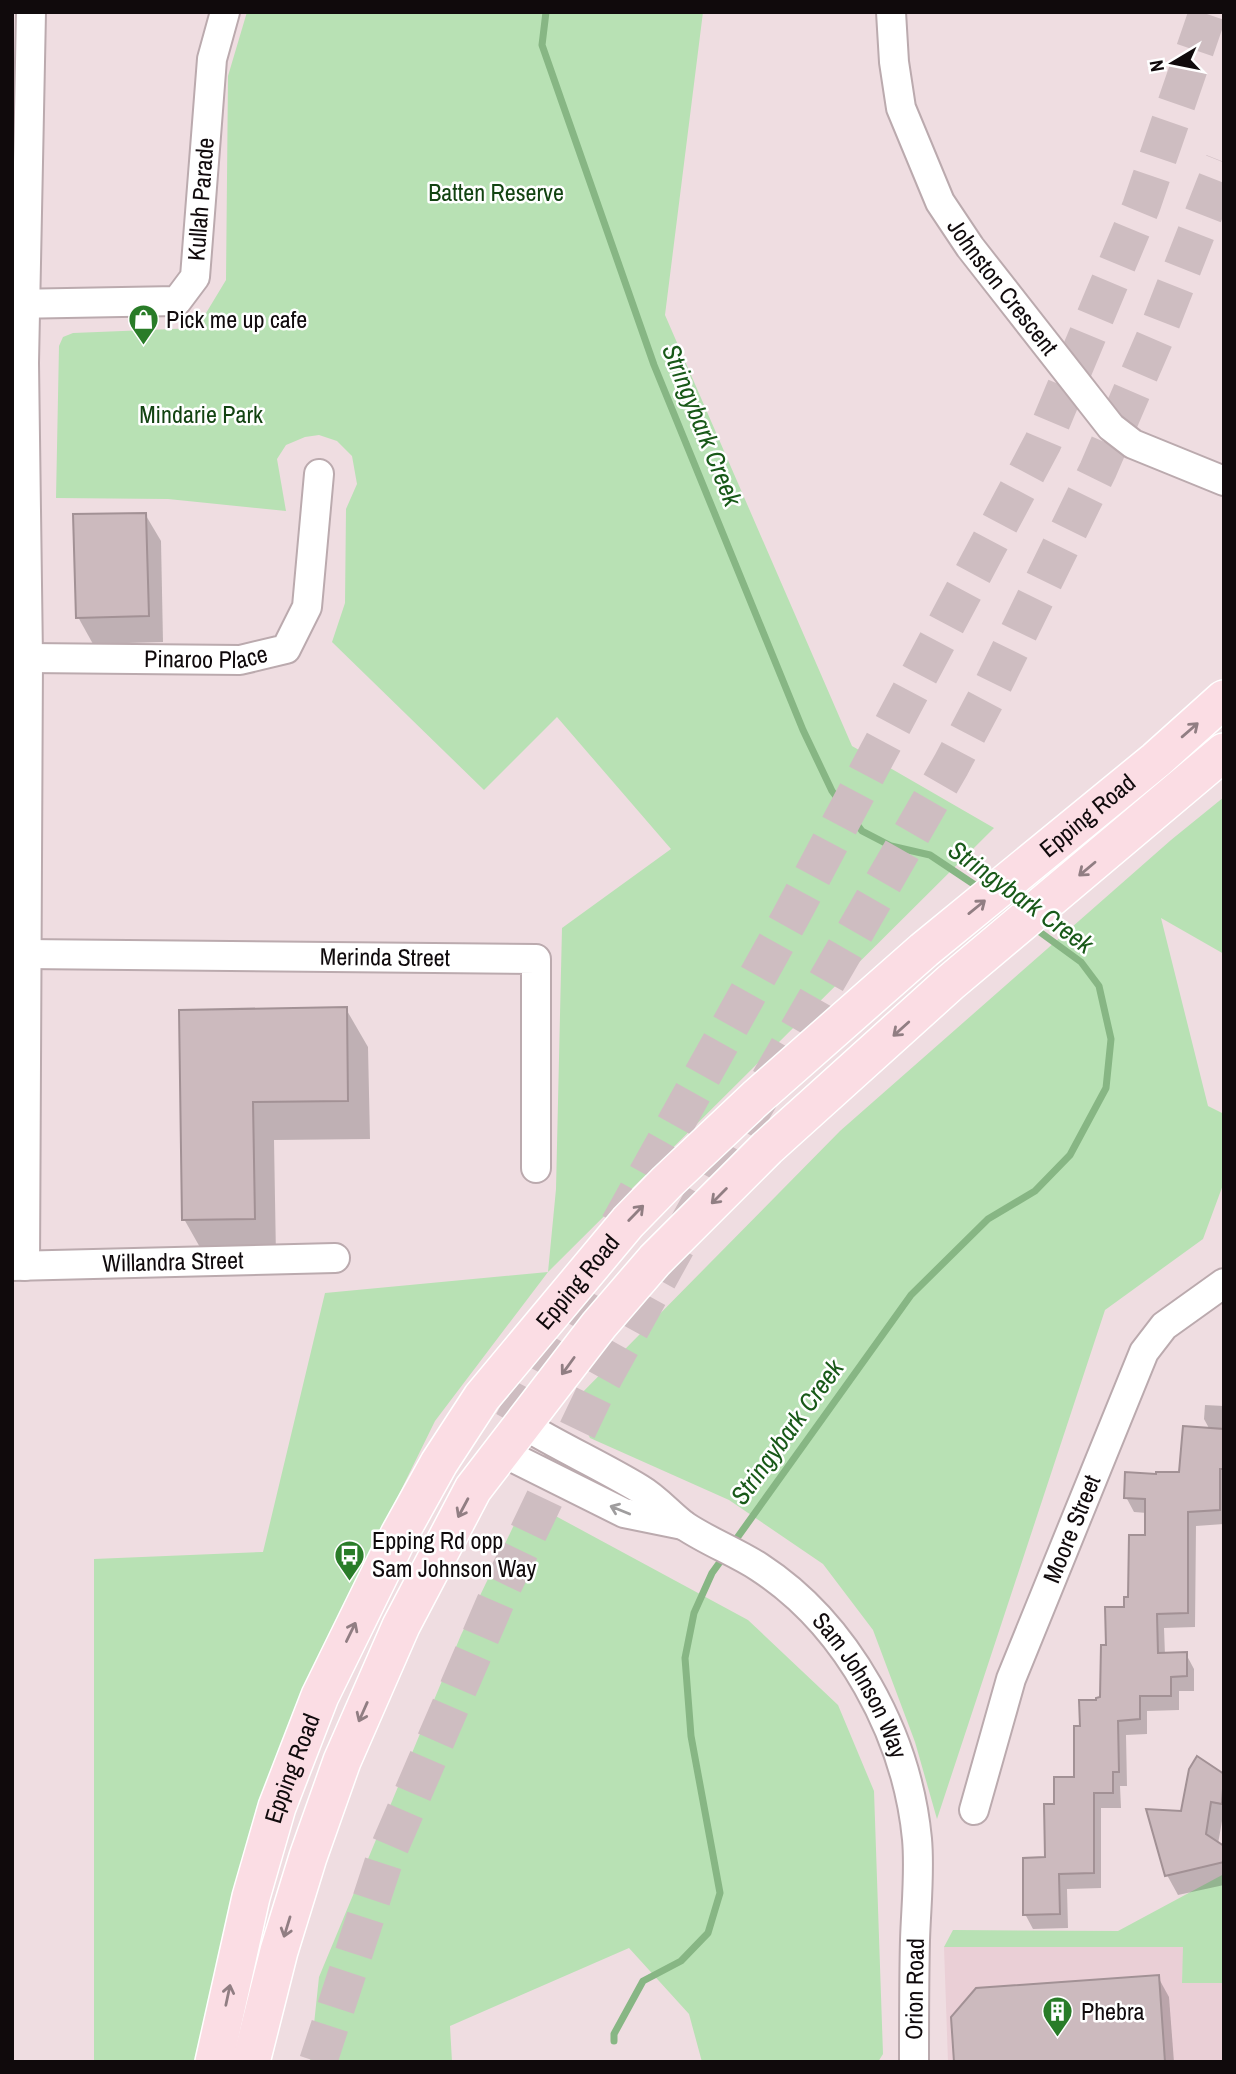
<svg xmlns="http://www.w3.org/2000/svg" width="1236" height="2074" font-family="'Archivo Narrow',sans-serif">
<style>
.built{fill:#eacfd6}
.green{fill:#b8e1b4}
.shadow{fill:#0003}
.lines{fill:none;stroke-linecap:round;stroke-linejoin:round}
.stream{stroke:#87b684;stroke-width:7}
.building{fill:#ccbabe;stroke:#a29195;stroke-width:2}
.highway-tunnel{stroke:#cebdc1;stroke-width:38;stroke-dasharray:38 19;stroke-linecap:butt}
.minor-casing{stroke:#bbaaae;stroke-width:32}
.major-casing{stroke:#fff;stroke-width:40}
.minor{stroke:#fff;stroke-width:28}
.major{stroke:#fbdde4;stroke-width:37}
.oneway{stroke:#917e83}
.oneway2{stroke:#9f9d9e}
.labels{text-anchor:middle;stroke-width:5;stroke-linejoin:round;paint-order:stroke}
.park-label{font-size:24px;fill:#124311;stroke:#fff}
.street-label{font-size:24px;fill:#100a0c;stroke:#fff}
.poi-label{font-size:24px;fill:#100a0c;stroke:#fff;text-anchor:start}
.water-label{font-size:26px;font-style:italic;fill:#185918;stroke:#fff}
</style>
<rect width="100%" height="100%" fill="#efdde1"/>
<!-- built -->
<path class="built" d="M944,1947H1184L1182,1983H1224V2062H948Z"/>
<!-- green -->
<g class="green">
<path d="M247,12H703L665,315L852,746L994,828L548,1272L435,1421L296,1704L222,1943L199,2062H94V1559L263,1552L325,1293L548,1272L556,1189L562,928L671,849L557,717L484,790L332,642L345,603L346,509L357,484L352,456L337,441L319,435L305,437L286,445L277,459L286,511L168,499L56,498L59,346L63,337L73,333L197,328L226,280L228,76Z"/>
<path d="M1224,797V954L1161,918L1208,1106L1224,1114V1182L1203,1239L1105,1310L937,1819L915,1742L873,1630L823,1564L729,1500L590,1438L573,1402L840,1131L1171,840Z"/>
<path d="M526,1500L748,1620L838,1705L874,1791L883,2054L878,2062H702L689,2014L629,1948L450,2026L452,2062H310L319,1977L461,1635Z"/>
<path d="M1224,1874V1983H1182L1183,1947H944L953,1930L1118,1931Z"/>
</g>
<!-- shadow -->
<g class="shadow">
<path d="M145,514L161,541L163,642L93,644L78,617Z"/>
<path d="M346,1009L368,1047L370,1139L274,1140L276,1257L206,1258L184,1219L181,1011Z"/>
<path d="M1205,1405L1224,1406V1524L1196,1526L1195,1627L1164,1628L1165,1655L1186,1654L1194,1669V1691H1179V1710L1147,1711V1734L1126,1735L1127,1786H1120L1121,1808H1101V1888L1067,1889L1068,1928L1033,1929L1025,1914L1047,1859L1056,1806L1076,1778L1081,1727L1097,1702L1102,1699L1108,1646L1130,1599L1146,1536L1147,1513L1134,1512L1126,1497L1158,1476L1181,1474L1210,1430L1204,1419Z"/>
<path d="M1224,1776V1821H1222L1218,1844L1224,1847V1885L1178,1895L1167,1875L1183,1812Z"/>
<path d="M1158,1977L1169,1997L1174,2062H956Z"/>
</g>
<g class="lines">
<!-- stream -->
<g class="stream">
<path d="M546,12L542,45L654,365L803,730L832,791L862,831L891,846L930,855L981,889"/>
<path d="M732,1545L911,1295L988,1219L1035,1191L1070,1155L1106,1088L1111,1039L1099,986L1081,962L1033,927"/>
<path d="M614,2041V2034L643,1981L681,1961L708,1933L720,1893L691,1736L685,1658L694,1613L712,1573L725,1555"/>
</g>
</g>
<!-- building -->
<g class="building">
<path d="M146,513L149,616L76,618L73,514Z"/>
<path d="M347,1007L348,1101L253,1102L255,1219L182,1220L179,1010Z"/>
<path d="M1183,1426L1224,1429V1469H1220V1510L1188,1512V1613L1157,1614L1158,1653L1187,1652V1676L1171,1677V1696H1140V1719L1118,1721L1119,1772H1113V1793H1094V1873L1059,1874L1060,1914L1023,1915V1858L1045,1857L1044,1804H1054V1777H1074V1726H1080L1079,1700H1096V1698L1100,1697L1101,1645H1106L1105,1607H1124V1597H1128L1129,1535H1145V1499L1124,1498L1125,1472L1156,1474V1472H1179Z"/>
<path d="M1197,1756L1224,1774L1222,1804L1211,1802L1206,1834L1224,1846V1862L1165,1876L1146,1809L1181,1811L1189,1769Z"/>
<path d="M1159,1975L1165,2062H954L951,2017L976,1988Z"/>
</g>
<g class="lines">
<!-- highway-tunnel -->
<g class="highway-tunnel">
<path d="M619,1225L790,918L1043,442L1141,207L1208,12"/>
<path d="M513,1423L585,1287"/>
<path d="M318,2062L385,1858L498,1596L596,1391L726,1156L951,765L989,693L1098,470L1157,333L1224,162"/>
</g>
<defs>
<g id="minor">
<path id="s1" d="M891,12L894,62L901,108L940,202L970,247L1111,427L1133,444L1224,481"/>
<path id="s2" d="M12,304L177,301L195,277L212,59L225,12"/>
<path id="s3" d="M28,658L240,660L286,649L307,607L319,474"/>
<path id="s4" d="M25,954L536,959V1168"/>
<path id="s5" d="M12,1266L335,1258"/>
<path d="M25,1266L28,658L24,363L31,12"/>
<path id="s6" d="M524,1425C562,1448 602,1466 640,1489C657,1499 670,1515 685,1526C709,1542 736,1552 759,1567C848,1625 907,1735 917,1839C920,1872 916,1907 915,1940C914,1980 914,2021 914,2062"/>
<path d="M502,1452L624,1513L683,1525"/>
<path id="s7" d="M974,1810L1011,1679L1144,1352L1164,1326L1224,1283"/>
</g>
<g id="major">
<path id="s8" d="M214,2062L251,1897L277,1807L320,1696L399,1535L439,1463L482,1397L628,1222L667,1182L756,1098L924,950L1156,760L1224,699"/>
<path d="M251,2062L279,1951L308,1857L342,1761L401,1626L473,1489L599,1325L655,1260L767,1148L951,982L1224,752"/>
</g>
</defs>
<!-- minor casing -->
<use href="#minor" class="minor-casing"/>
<!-- major casing -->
<use href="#major" class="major-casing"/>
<!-- minor -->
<use href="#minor" class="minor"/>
<!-- major -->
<use href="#major" class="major"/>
</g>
<!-- one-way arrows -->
<defs><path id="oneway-shaft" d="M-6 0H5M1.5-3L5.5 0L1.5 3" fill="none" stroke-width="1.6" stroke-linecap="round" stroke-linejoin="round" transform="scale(1.75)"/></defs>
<g class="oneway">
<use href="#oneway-shaft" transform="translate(1190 730) rotate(-41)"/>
<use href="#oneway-shaft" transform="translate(1087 869) rotate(140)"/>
<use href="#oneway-shaft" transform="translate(977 907) rotate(-39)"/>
<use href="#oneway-shaft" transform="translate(901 1029) rotate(138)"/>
<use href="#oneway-shaft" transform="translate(719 1196) rotate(135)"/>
<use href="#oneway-shaft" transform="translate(636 1213) rotate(-46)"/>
<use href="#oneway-shaft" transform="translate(568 1366) rotate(126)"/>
<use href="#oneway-shaft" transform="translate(463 1508) rotate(118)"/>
<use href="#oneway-shaft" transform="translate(351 1632) rotate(-64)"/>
<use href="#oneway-shaft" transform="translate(363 1712) rotate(114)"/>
<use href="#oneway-shaft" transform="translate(287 1927) rotate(107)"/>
<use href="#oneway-shaft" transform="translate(228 1995) rotate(-78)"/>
</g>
<use class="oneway2" href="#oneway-shaft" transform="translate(620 1510) rotate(-158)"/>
<!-- icons -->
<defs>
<symbol id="shop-pin" viewBox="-11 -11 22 30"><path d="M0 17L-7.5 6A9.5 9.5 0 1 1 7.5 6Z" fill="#297c28" stroke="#fff"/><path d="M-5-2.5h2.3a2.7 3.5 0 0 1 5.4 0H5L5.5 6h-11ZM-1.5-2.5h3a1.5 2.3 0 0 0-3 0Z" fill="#fff"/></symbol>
<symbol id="bus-pin" viewBox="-11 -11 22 30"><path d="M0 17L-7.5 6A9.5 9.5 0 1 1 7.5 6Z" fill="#297c28" stroke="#fff"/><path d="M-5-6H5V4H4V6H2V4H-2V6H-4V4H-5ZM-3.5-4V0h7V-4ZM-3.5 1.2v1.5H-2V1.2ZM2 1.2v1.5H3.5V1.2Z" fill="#fff"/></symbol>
<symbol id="building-pin" viewBox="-11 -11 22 30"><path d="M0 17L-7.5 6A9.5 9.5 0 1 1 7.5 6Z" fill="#297c28" stroke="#fff"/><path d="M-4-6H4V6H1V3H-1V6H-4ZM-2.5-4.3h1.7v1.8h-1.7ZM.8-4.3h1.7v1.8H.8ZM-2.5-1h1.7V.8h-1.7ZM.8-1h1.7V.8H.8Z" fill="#fff"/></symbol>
</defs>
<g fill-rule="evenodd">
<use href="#shop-pin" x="126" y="302" width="35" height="47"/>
<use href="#bus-pin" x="332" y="1538" width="35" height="47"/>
<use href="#building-pin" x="1040" y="1994" width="35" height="47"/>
</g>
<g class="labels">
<!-- park labels -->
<g class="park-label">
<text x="496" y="201">Batten Reserve</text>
<text x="201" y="423">Mindarie Park</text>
</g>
<!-- street labels -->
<g class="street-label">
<text dy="8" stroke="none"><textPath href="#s2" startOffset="273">Kullah Parade</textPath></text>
<text dy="8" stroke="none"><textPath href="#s1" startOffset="304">Johnston Crescent</textPath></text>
<text dy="8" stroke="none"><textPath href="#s3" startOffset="178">Pinaroo Place</textPath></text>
<text dy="8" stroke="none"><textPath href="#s8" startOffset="1564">Epping Road</textPath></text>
<text dy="8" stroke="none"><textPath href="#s4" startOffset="360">Merinda Street</textPath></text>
<text dy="8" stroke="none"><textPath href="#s5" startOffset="161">Willandra Street</textPath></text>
<text dy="8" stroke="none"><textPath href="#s8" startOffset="872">Epping Road</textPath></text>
<text dy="8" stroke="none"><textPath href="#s7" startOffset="298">Moore Street</textPath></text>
<text dy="8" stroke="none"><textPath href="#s6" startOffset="434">Sam Johnson Way</textPath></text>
<text dy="8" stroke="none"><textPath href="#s8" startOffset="304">Epping Road</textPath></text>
<text transform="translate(915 1989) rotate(-89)" y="8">Orion Road</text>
</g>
<!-- poi labels -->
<g class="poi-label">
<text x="166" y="328">Pick me up cafe</text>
<text x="372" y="1549">Epping Rd opp<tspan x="372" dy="28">Sam Johnson Way</tspan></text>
<text x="1081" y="2020">Phebra</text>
</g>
<!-- water labels -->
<g class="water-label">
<text transform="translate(702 425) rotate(68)" y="9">Stringybark Creek</text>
<text transform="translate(1021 897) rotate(36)" y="9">Stringybark Creek</text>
<text transform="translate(787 1432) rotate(-54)" y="9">Stringybark Creek</text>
</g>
</g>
<!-- border -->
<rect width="1236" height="2074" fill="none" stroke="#100a0c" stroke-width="28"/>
<!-- north arrow -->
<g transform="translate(1173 63) rotate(260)" stroke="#ffffff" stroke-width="5" paint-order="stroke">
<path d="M0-5L12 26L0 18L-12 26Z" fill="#100a0c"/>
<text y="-10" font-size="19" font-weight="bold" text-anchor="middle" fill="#100a0c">N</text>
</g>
</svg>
